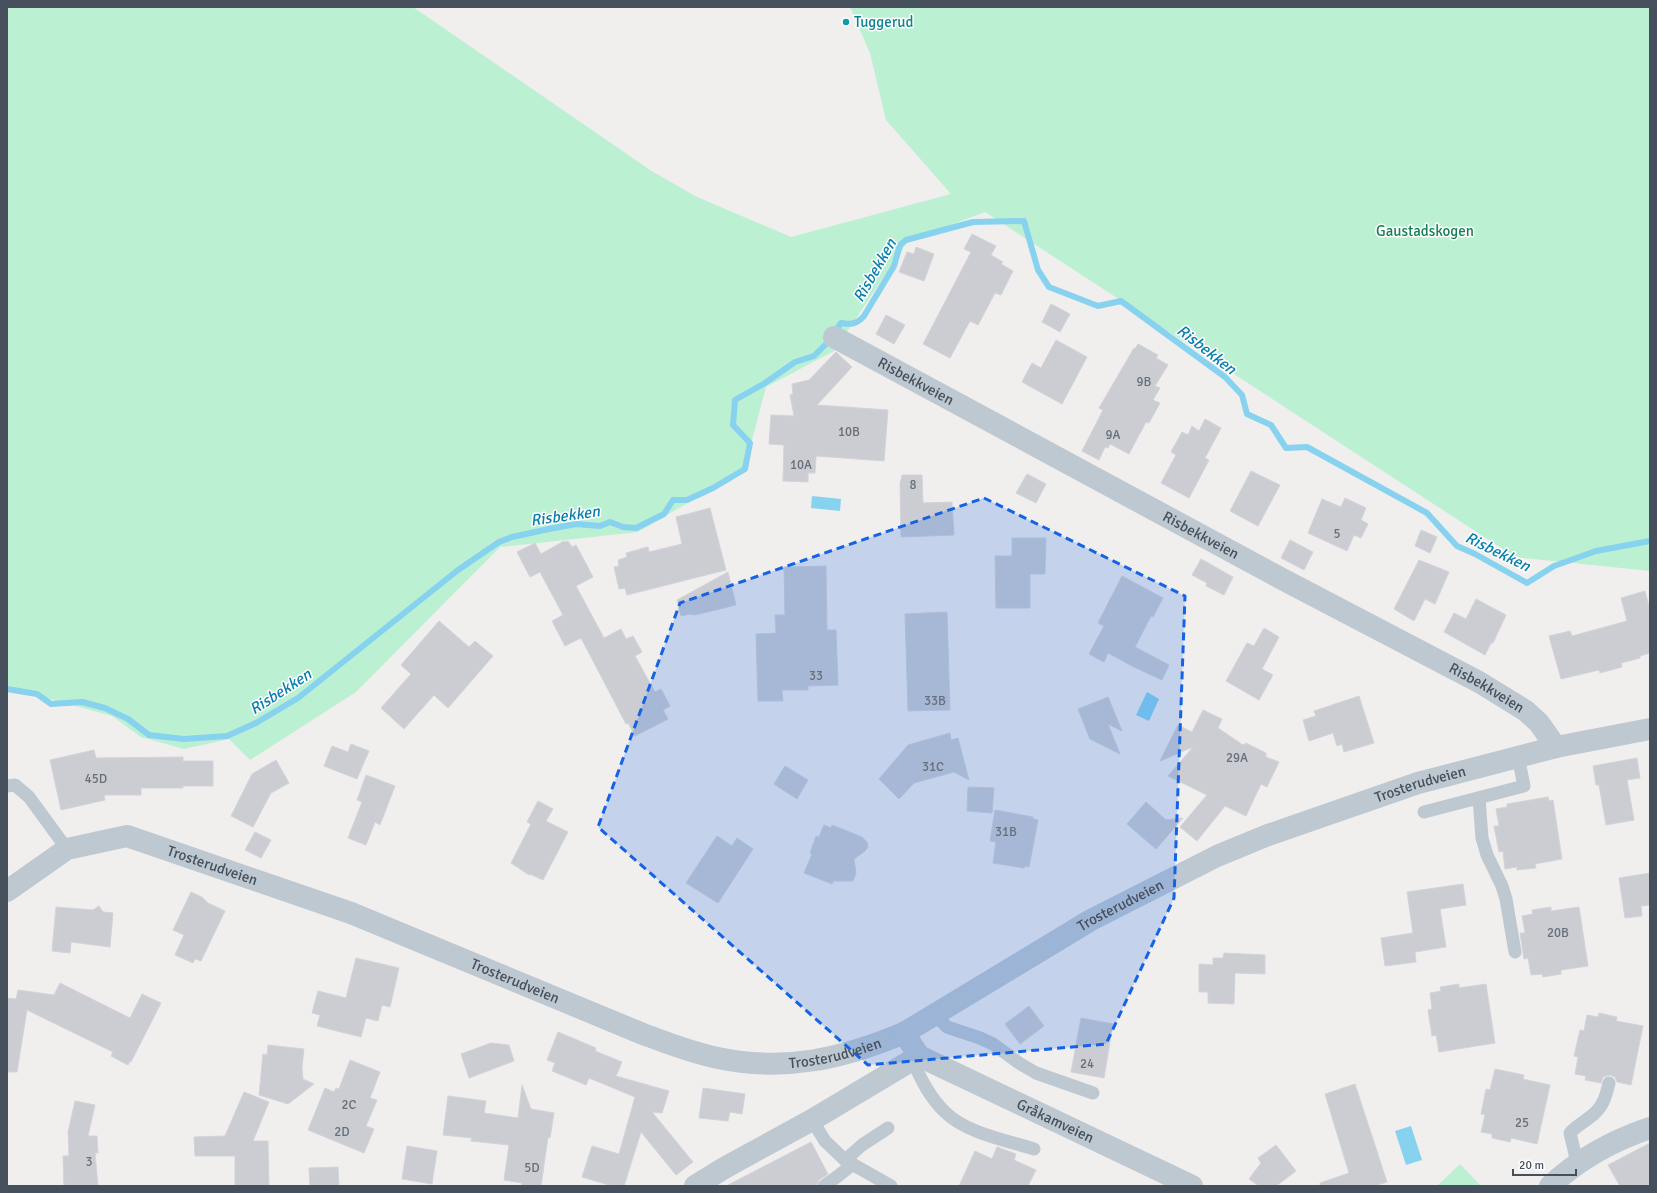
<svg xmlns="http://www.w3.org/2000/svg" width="1657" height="1193" font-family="Signika,sans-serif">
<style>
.green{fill:#bbf0d3}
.water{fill:#87d2ee}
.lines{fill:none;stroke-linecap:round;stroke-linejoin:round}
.stream{stroke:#87d2ee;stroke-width:6}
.building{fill:#cbcdd3;stroke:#d2d4da}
.service{stroke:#bec8d1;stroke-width:13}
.minor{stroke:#bec8d1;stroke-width:22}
.tertiary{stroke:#bec8d1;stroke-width:22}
.marked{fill:#1462e5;fill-opacity:0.2;stroke:#1462e5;stroke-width:3;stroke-dasharray:8 5;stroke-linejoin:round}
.culture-dot{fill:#0f9aa8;stroke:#fff;stroke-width:1.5}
.labels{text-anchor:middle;stroke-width:3;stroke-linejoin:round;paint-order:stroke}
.number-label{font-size:13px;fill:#676f7a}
.culture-label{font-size:15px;fill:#0d838f;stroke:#fff;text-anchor:start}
.park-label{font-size:15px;fill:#158051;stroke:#fff}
.street-label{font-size:15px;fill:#46505c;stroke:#fff}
.water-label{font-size:16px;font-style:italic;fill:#097fad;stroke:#fff}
</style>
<rect width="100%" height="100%" fill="#f1eeee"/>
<!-- green -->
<g class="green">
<path d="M7,7H413L650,170L695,196L791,237L951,194L886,120L870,53L850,7H1650V571L1515,557L985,212L908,241L834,351L766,387L744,470L638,532L500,547L356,692L250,760L229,739L184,749L141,737L112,716L7,687Z"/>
<path d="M1460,1164L1481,1186H1437Z"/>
</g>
<!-- water -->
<g class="water">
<path d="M812,496L841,499L840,511L811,508Z"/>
<path d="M1147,692L1159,699L1149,721L1136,715Z"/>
<path d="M1411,1126L1422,1160L1406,1165L1395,1131Z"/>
</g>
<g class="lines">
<!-- stream -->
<path class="stream" d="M7,689L37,694L51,704L82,702L105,708L128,719L149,735L184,739L227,736L256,723L298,698L458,570L499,542L512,537L549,529L576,524L600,526L610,522L623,527L636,528L664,514L673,500H687L713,488L745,469L750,443L733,425L735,400L765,383L795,362L814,356L826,344L841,323C851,325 857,324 864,316L894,266L900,245L906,240L973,222L1024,221L1038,270L1049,287L1098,306L1121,301L1225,377L1242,395L1247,414L1271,425L1286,448L1307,447L1427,513L1457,546L1475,554L1527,583L1554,566L1596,551L1650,541"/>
</g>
<!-- building -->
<g class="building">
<path d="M972,234L996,246L991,255L1003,262L1001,264L1013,271L1001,295L995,293L978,325L970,321L950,358L923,344L971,252L964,249Z"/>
<path d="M916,247L934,254L924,281L899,272L907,252L914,254Z"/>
<path d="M1051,304L1070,314L1060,332L1042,322Z"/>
<path d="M886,315L905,325L894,344L876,334Z"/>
<path d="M1056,340L1087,357L1062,404L1022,382L1032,363L1041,368Z"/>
<path d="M1138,344L1158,355L1156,358L1168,365L1155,386L1160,388L1153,400L1160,403L1149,423L1146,422L1129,454L1110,444L1108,448L1105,447L1099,460L1082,451L1103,410L1099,408L1134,348L1135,349Z"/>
<path d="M836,352L852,367L817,405L888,410L884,461L816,456L815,473H808V482L783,481L784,445L769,444L771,415L794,416L790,395L793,394L792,384L809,380Z"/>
<path d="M1205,419L1221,428L1205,458L1209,460L1189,498L1161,483L1176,455L1171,452L1182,432L1188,435L1192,426L1199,431Z"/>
<path d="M1251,471L1280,485L1258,526L1230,511Z"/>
<path d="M1027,474L1046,484L1036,503L1016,493Z"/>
<path d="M902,475H922L923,503L952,502L954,535L901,537L900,484Z"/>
<path d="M1345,498L1366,508L1361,520L1368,524L1361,538L1354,535L1347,551L1308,533L1322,499L1341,507Z"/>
<path d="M710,508L726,570L627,595L625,588L619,589L614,567L619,566L618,560L627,557L626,553L644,548L648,547L649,552L682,544L676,517Z"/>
<path d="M1421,530L1437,537L1430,553L1415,546Z"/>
<path d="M1012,538H1046L1045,574H1030V608H996L995,556H1012Z"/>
<path d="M1290,540L1313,552L1304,570L1281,558Z"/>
<path d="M564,541L565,542L568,541L572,547L576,545L593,577L576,586L604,638L621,629L626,639L633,636L642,652L635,656L655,692L661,689L670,706L663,710L668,719L635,736L628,723L626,724L581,638L565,646L552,621L563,615L540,572L530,577L517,552L535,543L541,554Z"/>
<path d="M1201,559L1233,577L1224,595L1206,586L1207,583L1192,575Z"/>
<path d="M1419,560L1449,572L1435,604L1425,599L1414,621L1394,609Z"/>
<path d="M826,566L827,630H836L838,685L808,686V690H782L783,701H758L756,634L776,633L775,615H785L784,567Z"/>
<path d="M728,572L736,605L695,615L690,614L681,616L677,600Z"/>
<path d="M1122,576L1163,598L1153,617L1151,616L1135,647L1169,665L1162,680L1134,667L1108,653L1104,662L1089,654L1104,626L1098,623Z"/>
<path d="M1645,591L1650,610V653L1640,656V658L1621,663L1622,667L1600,673L1599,670L1561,679L1549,636L1570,631L1572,636L1627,621L1621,598Z"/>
<path d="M1476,599L1506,615L1493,643H1491L1485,655L1444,632L1454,613L1466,619Z"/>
<path d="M947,612L950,710L908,711L905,614Z"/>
<path d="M439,621L469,647L475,641L493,656L448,708L434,695L404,729L381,708L411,674L401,665Z"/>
<path d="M1264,628L1279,637L1262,669L1273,675L1259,700L1226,681L1247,643L1254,646Z"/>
<path d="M1359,696L1374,743L1344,752L1342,744L1337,746L1333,733L1309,741L1303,720L1316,716L1314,711Z"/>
<path d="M1108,697L1122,731L1108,724L1120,754L1090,739L1078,709Z"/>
<path d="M1203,710L1222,719L1218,728L1243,745L1246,743L1266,753V757L1279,762L1267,787L1261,784L1246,816L1225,806L1197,841L1180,827L1207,795L1168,776L1193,747L1160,761L1178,725L1192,732Z"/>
<path d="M950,733L951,740L958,738L969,780L954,772L914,783L899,799L879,779L908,745Z"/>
<path d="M351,744L369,751L357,779L324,766L332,746L348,752Z"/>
<path d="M94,750L96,758L183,757V761H213V786H183V788H141V795H104L105,800L61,810L50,760Z"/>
<path d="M1637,758L1640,778L1627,780L1634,820L1606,825L1599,785H1596L1593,766Z"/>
<path d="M276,760L289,783L271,793L253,827L231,816L252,774Z"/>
<path d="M785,766L808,780L797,799L774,784Z"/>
<path d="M366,775L395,786L380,825L375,822L366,845L348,838L362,802L357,800Z"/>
<path d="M968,787L994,788L992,813L967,811Z"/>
<path d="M1548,797L1549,801L1553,800L1562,859L1535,864L1536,868L1517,870V867L1505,869L1503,851L1499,852L1494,826H1499L1496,809L1507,807V804Z"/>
<path d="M538,801L553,809L546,821L568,832L543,880L530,874L529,875L511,863L531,824L527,822Z"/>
<path d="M1146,802L1166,820L1183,818L1156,849L1127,824Z"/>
<path d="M995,810L1033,817V819L1038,820L1029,867L1025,866L1024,868L993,863L996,842L990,841Z"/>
<path d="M824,825L831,828L832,825L862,837L867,842L868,847L865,851L854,859L856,873L853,881H833L832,884L804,873L812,854L810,853L816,836L819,837Z"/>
<path d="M255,832L271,840L261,858L245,850Z"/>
<path d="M717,836L732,846L737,838L753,849L718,903L686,883Z"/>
<path d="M1650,873V905L1641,906L1642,916L1625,918L1619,878Z"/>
<path d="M1463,884L1466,905L1440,909L1446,947L1415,952L1416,962L1385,966L1381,938L1413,933L1407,892Z"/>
<path d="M191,892L202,897L208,903L225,911L201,961L195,959L193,963L175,955L184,935L173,930Z"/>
<path d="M99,906L103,912L113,913L110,947L71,942L70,953L52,951L56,907L93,910Z"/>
<path d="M1551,907V911L1579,907L1588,966L1561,970V974L1543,977L1542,974L1531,975L1528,958L1524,959L1520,933H1525L1522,916L1533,914L1532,910Z"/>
<path d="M1224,953L1265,955V974L1235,973L1234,1004L1208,1003V992H1199V964L1213,965V958H1223Z"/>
<path d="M356,958L399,968L390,1007L382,1005L378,1021L366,1018L361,1037L317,1026L320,1015L312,1013L318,991L346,998Z"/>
<path d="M60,983L130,1018L142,994L161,1003L131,1062L130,1061L128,1065L111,1056L113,1052L27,1010L17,1072H7V998L16,999L18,990L54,995Z"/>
<path d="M1459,984V988L1486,984L1495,1043L1439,1052L1436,1035L1432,1036L1428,1010L1432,1009L1430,993L1441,991L1440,987Z"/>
<path d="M1029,1006L1044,1026L1020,1044L1005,1024Z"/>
<path d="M1599,1013L1617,1017L1616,1021L1643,1026L1631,1085L1617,1082L1615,1077L1610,1075L1603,1077L1601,1083L1585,1080L1586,1076L1575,1074L1578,1057L1574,1056L1580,1030L1584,1031L1587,1015L1598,1017Z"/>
<path d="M1081,1018L1113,1024L1104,1078L1071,1072Z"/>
<path d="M558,1032L596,1048L595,1051L622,1062L616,1076L669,1091L662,1113L652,1112L693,1162L676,1175L641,1132L624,1186H612L582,1177L592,1146L619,1154L635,1097L589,1078L586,1085L552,1071L555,1063L547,1060Z"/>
<path d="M491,1043L509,1045L514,1061L469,1078L461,1054Z"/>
<path d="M268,1045L304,1049L302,1067L303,1079L314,1084L288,1104L259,1095L263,1054L267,1055Z"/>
<path d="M350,1060L380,1072L370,1098L377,1100L366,1126L374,1129L364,1153L308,1130L325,1088L334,1092L336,1088L339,1089Z"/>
<path d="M1495,1069L1524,1075L1523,1079L1550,1085L1537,1144L1511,1138L1510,1142L1492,1138V1134L1481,1132L1485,1115L1481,1114L1486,1089L1490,1090Z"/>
<path d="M1355,1084L1387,1182L1374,1186H1320V1183L1349,1173L1325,1094Z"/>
<path d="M522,1085L531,1109L554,1113L550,1138L548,1137L541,1186H521L522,1183L504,1180L509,1145L471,1141L472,1138L443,1135L448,1096L486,1101L484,1113L518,1118Z"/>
<path d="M703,1088L745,1094L742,1114L730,1112L728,1121L699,1118Z"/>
<path d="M244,1092L269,1102L253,1141H268L269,1186H235V1156H195L194,1137L225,1136Z"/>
<path d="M75,1101L95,1105L88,1136H97L98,1153H95L98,1186H64L63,1156H69L68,1132Z"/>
<path d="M811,1142L828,1174L819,1180L816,1186H726Z"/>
<path d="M1650,1143V1186H1620L1608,1165Z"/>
<path d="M1276,1145L1296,1171L1276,1186H1259L1249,1179L1261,1163L1258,1158Z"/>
<path d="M407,1146L437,1151L432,1184L402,1179Z"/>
<path d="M997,1147L1016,1154L1014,1160L1036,1170L1028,1186H959L975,1151L992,1159Z"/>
<path d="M338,1167L339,1186H310L309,1168Z"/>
</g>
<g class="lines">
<!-- service -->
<g class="service">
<path d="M7,786L15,785L29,797L67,849"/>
<path d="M1479,798L1482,838L1487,855L1502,886L1506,899L1515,952"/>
<path d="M1424,812L1524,786L1518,756"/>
<path d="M935,1015L947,1027L980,1038L993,1044L1019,1063L1036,1073L1093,1093"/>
<path d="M912,1060C921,1079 930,1098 945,1112C966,1133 1006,1140 1034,1149"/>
<path d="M812,1120L825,1141L845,1160L891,1186"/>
<path d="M845,1160L862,1145L888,1128"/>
<path d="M1579,1163L1575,1154L1570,1133C1576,1126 1583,1123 1590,1117C1602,1109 1606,1097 1609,1083"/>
<path d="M824,1186L838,1176L853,1164"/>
</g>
<!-- minor -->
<g class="minor">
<path id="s1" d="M834,337L1284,580L1479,682L1526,711L1539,723L1556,747"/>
<path id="s2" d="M7,891L67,849L127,836L351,913L643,1034C667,1043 692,1053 718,1058C784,1072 842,1059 904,1033"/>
<path id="s3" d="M919,1056L1192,1186"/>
<path d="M1550,1186C1578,1160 1614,1140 1650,1128"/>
</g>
<!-- tertiary -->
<path class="tertiary" id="s4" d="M695,1186L726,1167L812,1120L919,1056L904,1033L1091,920L1217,856L1268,835L1418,783L1556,747L1650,729"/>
</g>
<!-- marked area -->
<path class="marked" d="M984,498L1185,596L1174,898L1106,1044L868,1065L598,827L680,603Z"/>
<!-- markers -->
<circle class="culture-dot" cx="846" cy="22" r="4"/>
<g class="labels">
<!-- number labels -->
<g class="number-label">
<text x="1144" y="386">9B</text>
<text x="849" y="436">10B</text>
<text x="1113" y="439">9A</text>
<text x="801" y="469">10A</text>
<text x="913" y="489">8</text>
<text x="1337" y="538">5</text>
<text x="816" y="680">33</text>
<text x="935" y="705">33B</text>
<text x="1237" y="762">29A</text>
<text x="933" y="771">31C</text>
<text x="96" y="783">45D</text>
<text x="1006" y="836">31B</text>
<text x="1558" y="937">20B</text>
<text x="1087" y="1068">24</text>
<text x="349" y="1109">2C</text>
<text x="1522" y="1127">25</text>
<text x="342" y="1136">2D</text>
<text x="89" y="1166">3</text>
<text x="532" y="1172">5D</text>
</g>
<!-- culture labels -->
<g class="culture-label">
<text x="854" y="27">Tuggerud</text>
</g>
<!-- park labels -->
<g class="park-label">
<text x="1425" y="236">Gaustadskogen</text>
</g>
<!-- street labels -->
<g class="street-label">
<text dy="5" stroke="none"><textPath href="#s1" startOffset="93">Risbekkveien</textPath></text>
<text dy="5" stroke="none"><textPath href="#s1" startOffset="417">Risbekkveien</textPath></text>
<text dy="5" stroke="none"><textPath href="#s1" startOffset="741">Risbekkveien</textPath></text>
<text dy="5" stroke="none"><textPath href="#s4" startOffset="862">Trosterudveien</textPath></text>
<text dy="5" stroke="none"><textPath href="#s2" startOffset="225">Trosterudveien</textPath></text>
<text dy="5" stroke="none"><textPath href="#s4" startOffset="538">Trosterudveien</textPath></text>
<text dy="5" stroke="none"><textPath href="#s2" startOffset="549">Trosterudveien</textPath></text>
<text dy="5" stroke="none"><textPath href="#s2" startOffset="885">Trosterudveien</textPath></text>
<text dy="5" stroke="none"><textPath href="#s3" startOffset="151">Gråkamveien</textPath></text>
</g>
<!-- water labels -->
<g class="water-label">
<text transform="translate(874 270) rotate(-60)" y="6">Risbekken</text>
<text transform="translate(1207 349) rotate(38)" y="6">Risbekken</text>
<text transform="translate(565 515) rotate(-8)" y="6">Risbekken</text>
<text transform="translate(1498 551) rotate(26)" y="6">Risbekken</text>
<text transform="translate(280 691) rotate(-33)" y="6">Risbekken</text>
</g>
</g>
<!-- border -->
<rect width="1657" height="1193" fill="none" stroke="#46505c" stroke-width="16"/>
<!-- scale -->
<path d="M1513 1169v6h63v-6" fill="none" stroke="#46505c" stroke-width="2"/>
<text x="1519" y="1169" font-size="12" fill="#46505c" stroke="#ffffff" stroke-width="3" paint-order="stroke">20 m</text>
</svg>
